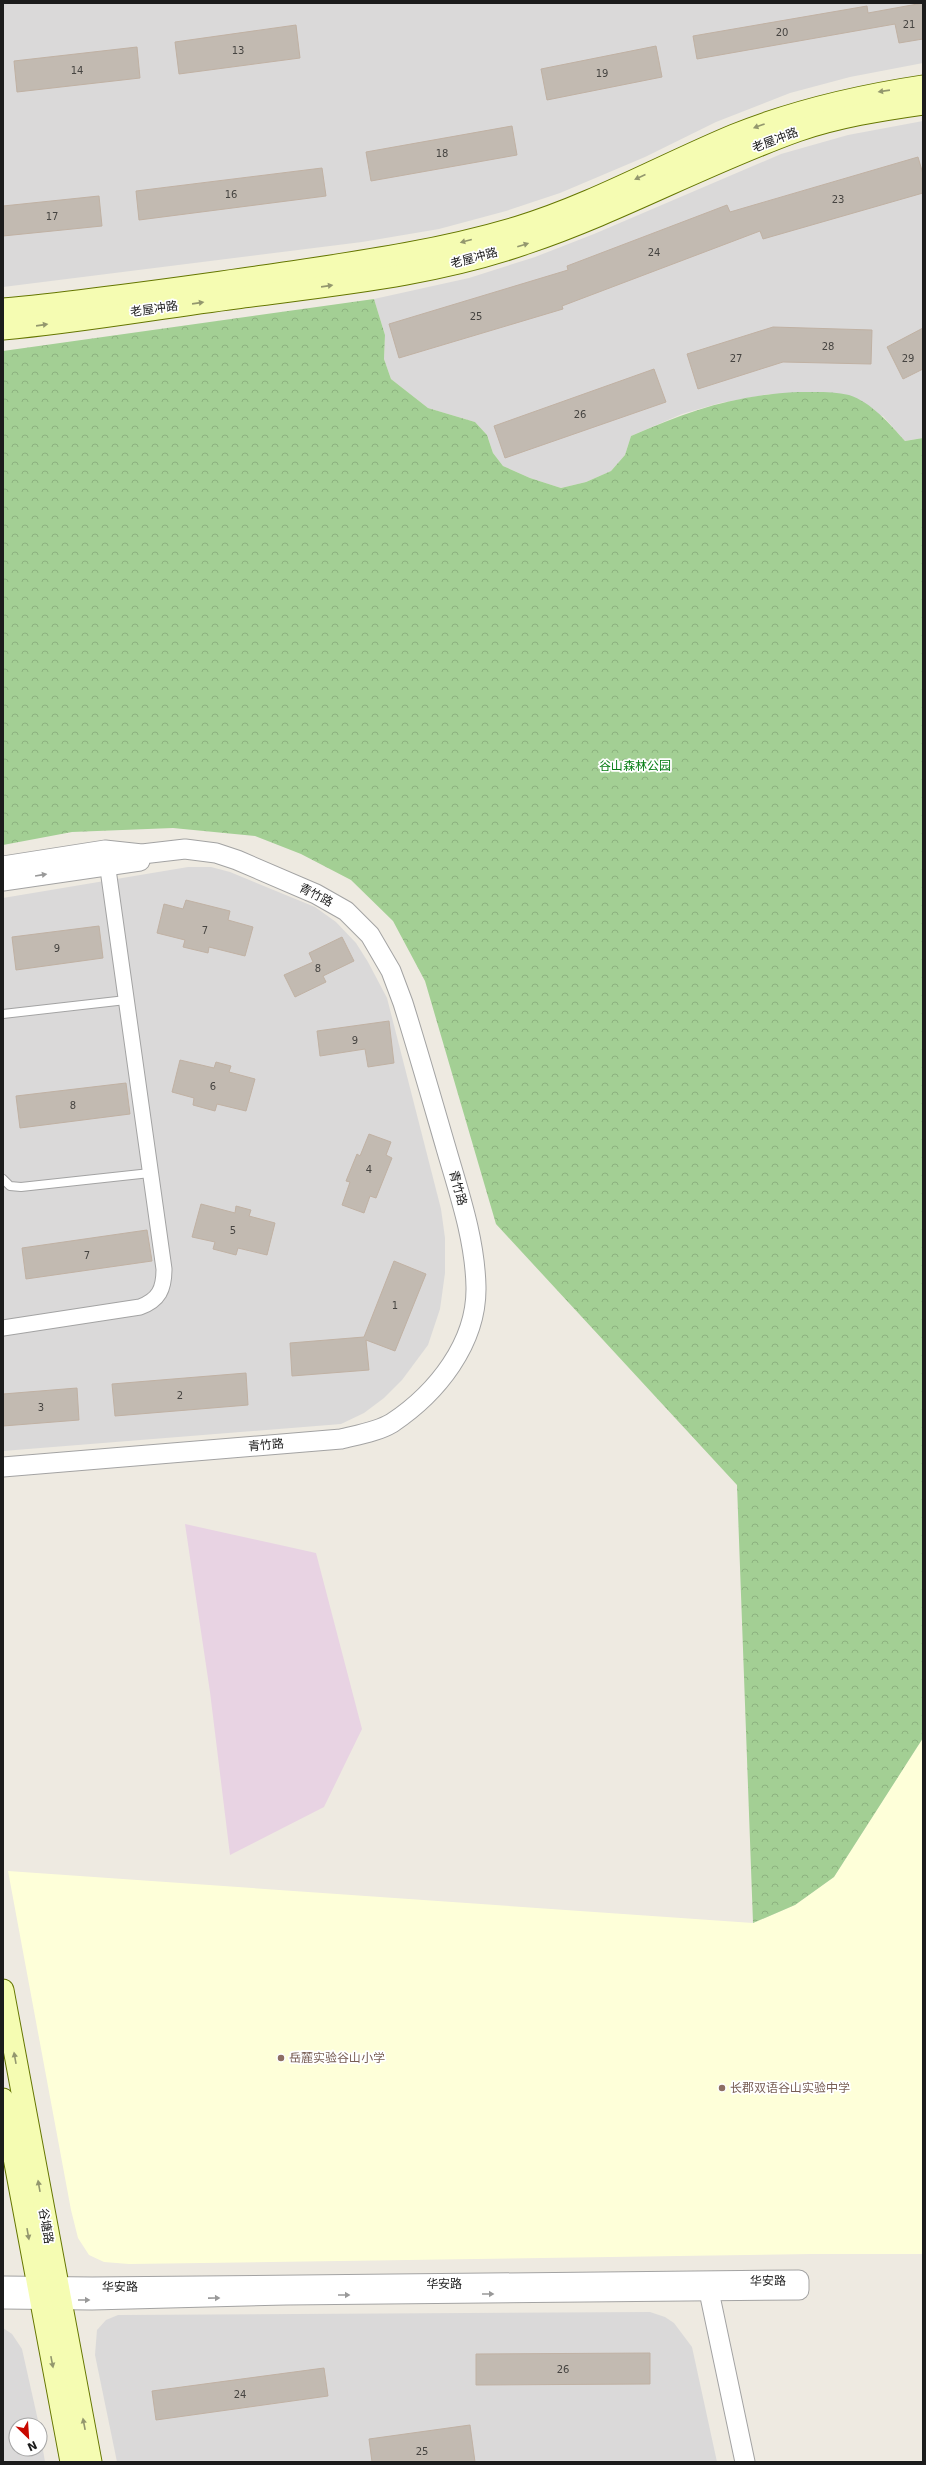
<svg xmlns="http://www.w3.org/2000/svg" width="926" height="2465" font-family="'DejaVu Sans','Noto Sans SC',sans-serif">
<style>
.residential{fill:#dad9d9}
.industrial{fill:#e8d3e3}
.education{fill:#feffd9}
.forest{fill:url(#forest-crowns)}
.building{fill:#c2bab1;stroke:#c0b1a3}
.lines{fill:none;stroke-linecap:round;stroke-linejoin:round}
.service-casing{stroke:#a3a3a3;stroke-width:10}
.minor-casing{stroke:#a3a3a3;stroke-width:17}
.tertiary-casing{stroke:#a3a3a3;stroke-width:21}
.secondary-casing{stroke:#657600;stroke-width:23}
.service{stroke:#fff;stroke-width:8}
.minor{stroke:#fff;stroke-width:15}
.tertiary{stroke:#fff;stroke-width:19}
.secondary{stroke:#f5fcb2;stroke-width:21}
.oneway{fill:#93976e}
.oneway2{fill:#999}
.education-dot{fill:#8d6e63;stroke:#fff;stroke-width:1.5}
.labels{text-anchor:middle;stroke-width:3.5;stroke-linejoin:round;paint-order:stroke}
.number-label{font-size:10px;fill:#464441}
.street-label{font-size:12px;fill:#1c1c1c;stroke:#fff}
.park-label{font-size:12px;fill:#077e15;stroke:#fff}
.education-label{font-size:12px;fill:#785e54;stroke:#fff;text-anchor:start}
</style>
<defs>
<pattern id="forest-crowns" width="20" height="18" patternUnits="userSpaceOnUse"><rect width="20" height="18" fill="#a3cf94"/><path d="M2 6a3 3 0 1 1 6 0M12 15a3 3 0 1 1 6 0" fill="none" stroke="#8cb17f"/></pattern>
</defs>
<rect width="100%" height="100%" fill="#eeeae1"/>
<!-- residential -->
<g class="residential">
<path d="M3,3H923V63L850,77L790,93L716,122L645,157L560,193L506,211L439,229L362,242L3,287Z"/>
<path d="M923,121V438L905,441L883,416L769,394L720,403L682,414L631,436L625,455L611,471L586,482L561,488L530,478L503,466L493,453L487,435L475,422L428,408L391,379L384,359L385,335L374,299L469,278L535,257L594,234L781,154L848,135Z"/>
<path d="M188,867H211L230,872L315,907L336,922L356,943L368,962L387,998L441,1209L445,1238V1273L440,1309L428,1345L402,1380L384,1398L364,1413L341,1424L3,1451V898Z"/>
<path d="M650,2312L665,2317L674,2323L692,2347L717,2462H117L95,2355L97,2330L106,2320L118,2315Z"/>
<path d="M3,2328L12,2334L22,2349L39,2425H16V2449H40V2432L45,2462H3Z"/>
</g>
<!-- industrial -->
<path class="industrial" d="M185,1524L316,1553L362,1729L324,1807L230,1855L210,1692Z"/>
<!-- education -->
<path class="education" d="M923,1738V2254H811L129,2264L104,2262L89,2255L78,2238L71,2210L8,1871L753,1923L795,1905L834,1877Z"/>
<!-- forest -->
<path class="forest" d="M374,299L385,335L384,359L391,379L428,408L475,422L487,435L493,453L503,466L530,478L561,488L586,482L611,471L625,455L631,436C688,411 735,395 798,392C814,392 833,391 849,395C871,402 890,424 905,441L923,438V1738L834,1877L795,1905L753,1923L737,1485L496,1224L425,981L393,921L351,880L301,854L255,836L173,828L72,832L3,845V351Z"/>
<!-- building -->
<g class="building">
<path d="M923,3V39L899,43L895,24L697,59L693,36L867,6L868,13Z"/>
<path d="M296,25L300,58L179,74L175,42Z"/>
<path d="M656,46L662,77L547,100L541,69Z"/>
<path d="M137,47L140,78L17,92L14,61Z"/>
<path d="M512,126L517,155L371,181L366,152Z"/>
<path d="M918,157L923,174V193L763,239L760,231L562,306L563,309L399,358L389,324L568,270L567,266L727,205L730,212Z"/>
<path d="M322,168L326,196L139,220L136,191Z"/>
<path d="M99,196L102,226L3,236V206Z"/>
<path d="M773,327L872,330L871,364L783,362L698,389L687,354Z"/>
<path d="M923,328V369L903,379L887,347Z"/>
<path d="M654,369L666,402L505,458L494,426Z"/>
<path d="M186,900L230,911L228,920L253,927L245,956L209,947L208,953L183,947L185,940L157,933L164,904L183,909Z"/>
<path d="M99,926L103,958L16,970L12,937Z"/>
<path d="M342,937L354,961L323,976L326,982L295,997L284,975L313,962L309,953Z"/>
<path d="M389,1021L394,1063L368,1067L365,1049L320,1056L317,1031Z"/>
<path d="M180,1060L214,1068L216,1062L231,1066L229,1072L255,1079L246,1111L217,1104L215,1111L193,1105L194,1098L172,1092Z"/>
<path d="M126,1083L130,1114L20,1128L16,1096Z"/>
<path d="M369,1134L391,1142L386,1155L392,1158L376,1198L370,1196L364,1213L342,1205L350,1182L346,1181L357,1154L360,1156Z"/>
<path d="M201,1204L235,1213L236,1206L251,1210L249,1216L275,1223L267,1255L238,1248L236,1255L213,1249L215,1242L192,1237Z"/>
<path d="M147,1230L152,1261L26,1279L22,1248Z"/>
<path d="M394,1261L426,1274L395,1351L366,1340L369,1370L292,1376L290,1343L364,1337Z"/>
<path d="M246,1373L248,1405L115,1416L112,1384Z"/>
<path d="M77,1388L79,1420L3,1426V1394Z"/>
<path d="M650,2353V2384L476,2385V2354Z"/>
<path d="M324,2368L328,2396L156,2420L152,2391Z"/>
<path d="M470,2425L475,2462H372L369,2439Z"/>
</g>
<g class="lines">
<defs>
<g id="service">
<path d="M3,1014L126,1000"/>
<path d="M3,1179L10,1186L21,1187L150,1173"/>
</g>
<path id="minor" d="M3,1328L140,1307C159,1300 164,1289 164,1269L106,855"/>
<g id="tertiary">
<path d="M3,866L105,850L142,854L185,849L216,853L237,860L316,894L346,911L370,935L391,971L403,1003C418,1051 432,1100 446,1148C459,1193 475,1239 476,1287C477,1343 437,1393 392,1423C377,1432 357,1435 341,1439L3,1467"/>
<path d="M3,881L140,861"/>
<path d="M707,2282L745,2462"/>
<path d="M3,2286L92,2287L799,2280V2290L286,2295L92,2300L3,2299"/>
</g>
<g id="secondary">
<path d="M3,309C90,301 177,288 264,276C350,263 435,252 518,227C593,204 662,165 734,135C796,110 857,96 923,86"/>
<path d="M3,329C81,322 158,308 236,298C333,285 434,276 527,243C619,212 705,164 797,131C837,117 881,110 923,104"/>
<path d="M3,1990L91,2462"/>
<path d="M3,2099L71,2462"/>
</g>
</defs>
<!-- service casing -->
<use href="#service" class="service-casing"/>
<!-- minor casing -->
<use href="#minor" class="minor-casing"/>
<!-- tertiary casing -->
<use href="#tertiary" class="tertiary-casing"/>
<!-- secondary casing -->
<use href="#secondary" class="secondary-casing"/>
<!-- service -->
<use href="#service" class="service"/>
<!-- minor -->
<use href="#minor" class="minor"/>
<!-- tertiary -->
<use href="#tertiary" class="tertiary"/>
<!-- secondary -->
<use href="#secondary" class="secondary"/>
</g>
<!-- one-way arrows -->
<defs><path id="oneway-solid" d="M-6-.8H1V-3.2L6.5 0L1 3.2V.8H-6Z"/></defs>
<g class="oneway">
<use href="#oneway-solid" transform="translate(884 91) rotate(172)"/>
<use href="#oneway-solid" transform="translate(759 126) rotate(160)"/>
<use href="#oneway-solid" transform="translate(640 177) rotate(156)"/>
<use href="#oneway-solid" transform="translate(466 241) rotate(165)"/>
<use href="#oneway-solid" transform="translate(523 245) rotate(-17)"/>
<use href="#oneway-solid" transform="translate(327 286) rotate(-8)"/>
<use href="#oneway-solid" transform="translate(198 303) rotate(-8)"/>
<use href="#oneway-solid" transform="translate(42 325) rotate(-8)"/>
<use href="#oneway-solid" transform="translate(15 2058) rotate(-100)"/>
<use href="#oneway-solid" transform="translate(39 2186) rotate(-100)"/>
<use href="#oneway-solid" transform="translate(28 2234) rotate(80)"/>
<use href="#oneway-solid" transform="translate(52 2362) rotate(79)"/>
<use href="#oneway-solid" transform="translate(84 2424) rotate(-101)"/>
</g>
<g class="oneway2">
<use href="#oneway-solid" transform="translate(41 875) rotate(-9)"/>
<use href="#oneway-solid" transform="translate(488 2294)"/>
<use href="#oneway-solid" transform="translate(344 2295)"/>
<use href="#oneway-solid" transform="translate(214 2298) rotate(-1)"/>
<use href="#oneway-solid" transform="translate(84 2300)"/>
</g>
<!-- markers -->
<g class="education-dot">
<circle cx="281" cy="2058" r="4"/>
<circle cx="722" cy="2088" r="4"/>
</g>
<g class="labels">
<!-- number labels -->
<g class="number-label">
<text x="909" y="28">21</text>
<text x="782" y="36">20</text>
<text x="238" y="54">13</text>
<text x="77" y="74">14</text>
<text x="602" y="77">19</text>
<text x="442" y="157">18</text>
<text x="231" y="198">16</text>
<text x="838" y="203">23</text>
<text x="52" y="220">17</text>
<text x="654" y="256">24</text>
<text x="476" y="320">25</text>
<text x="828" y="350">28</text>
<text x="736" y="362">27</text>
<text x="908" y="362">29</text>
<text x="580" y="418">26</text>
<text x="205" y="934">7</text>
<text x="57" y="952">9</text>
<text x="318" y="972">8</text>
<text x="355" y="1044">9</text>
<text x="213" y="1090">6</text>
<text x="73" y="1109">8</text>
<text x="369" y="1173">4</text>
<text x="233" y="1234">5</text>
<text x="87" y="1259">7</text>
<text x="395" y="1309">1</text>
<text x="180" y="1399">2</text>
<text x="41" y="1411">3</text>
<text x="563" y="2373">26</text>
<text x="240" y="2398">24</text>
<text x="422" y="2455">25</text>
</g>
<!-- street labels -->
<g class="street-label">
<text transform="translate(775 140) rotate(-21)" y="4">老屋冲路</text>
<text transform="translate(474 258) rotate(-15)" y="4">老屋冲路</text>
<text transform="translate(154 309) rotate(-8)" y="4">老屋冲路</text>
<text transform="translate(316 895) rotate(27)" y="4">青竹路</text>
<text transform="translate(458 1188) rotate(75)" y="4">青竹路</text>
<text transform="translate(266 1445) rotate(-5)" y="4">青竹路</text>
<text transform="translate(46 2226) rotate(80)" y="4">谷塘路</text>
<text transform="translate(768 2281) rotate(-1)" y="4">华安路</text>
<text x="444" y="2288">华安路</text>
<text transform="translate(120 2287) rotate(-1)" y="4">华安路</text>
</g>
<!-- park labels -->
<g class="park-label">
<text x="635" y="770">谷山森林公园</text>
</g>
<!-- education labels -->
<g class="education-label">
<text x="289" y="2062">岳麓实验谷山小学</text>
<text x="730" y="2092">长郡双语谷山实验中学</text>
</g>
</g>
<!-- border -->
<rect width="926" height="2465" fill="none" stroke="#1c1c1c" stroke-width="8"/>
<!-- north arrow -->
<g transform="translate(28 2437) rotate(155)"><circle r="19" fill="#ffffff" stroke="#a4a4a4"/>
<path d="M0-3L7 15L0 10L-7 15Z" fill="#c80800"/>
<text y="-6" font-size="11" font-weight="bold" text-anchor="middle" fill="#1c1c1c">N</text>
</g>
</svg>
